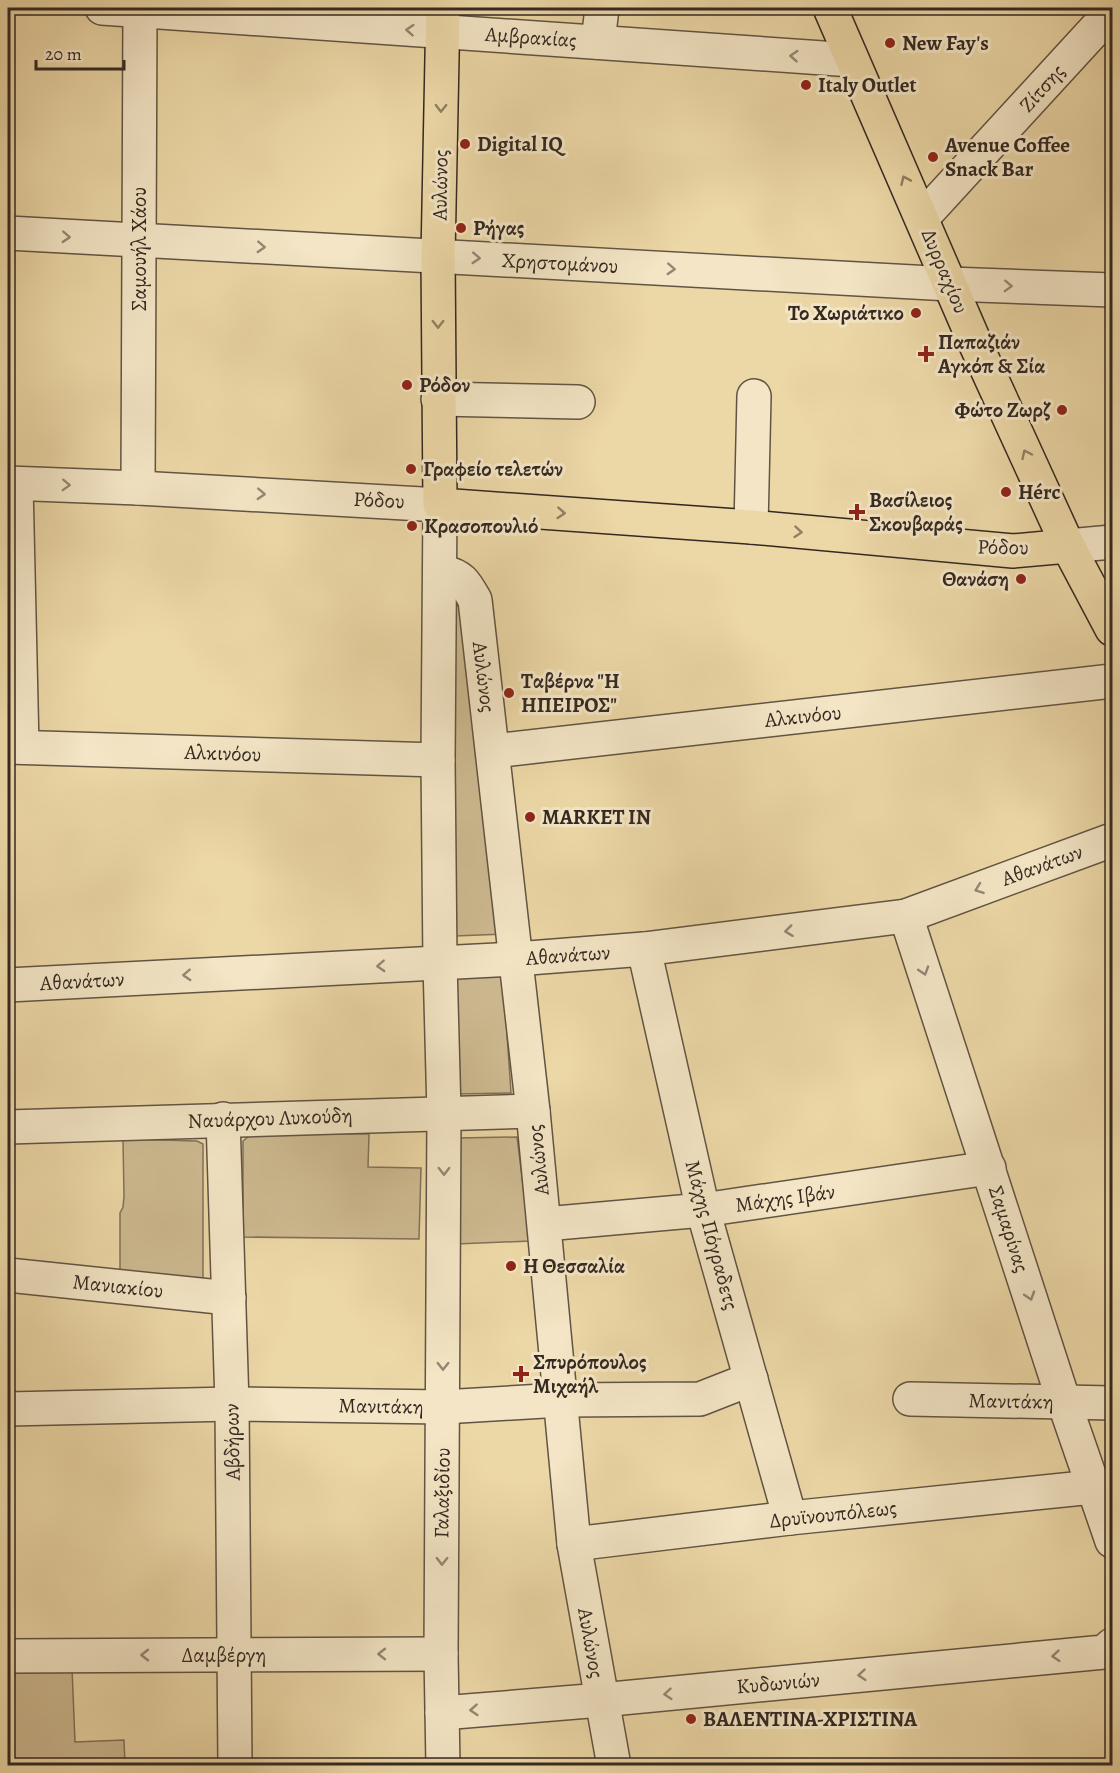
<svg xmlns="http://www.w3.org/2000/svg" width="1120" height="1773" font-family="Alegreya,serif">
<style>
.green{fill:#cdb990;stroke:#807159;stroke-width:1.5}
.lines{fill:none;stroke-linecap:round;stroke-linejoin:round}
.minor-casing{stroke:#625443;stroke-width:36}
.major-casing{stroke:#342922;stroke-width:36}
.minor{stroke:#f3e5c5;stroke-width:33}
.major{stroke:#ecd7a6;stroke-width:33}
.oneway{stroke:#948774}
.oneway2{stroke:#908064}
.poi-dot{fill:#8f2418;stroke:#f3e5c5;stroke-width:2}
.labels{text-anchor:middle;stroke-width:6;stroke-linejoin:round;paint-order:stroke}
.street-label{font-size:21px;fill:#342922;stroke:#f3e5c5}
.poi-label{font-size:21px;font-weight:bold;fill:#342922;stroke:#f3e5c5;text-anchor:start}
</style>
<rect width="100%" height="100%" fill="#ecd7a6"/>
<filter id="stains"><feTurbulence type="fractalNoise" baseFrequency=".00333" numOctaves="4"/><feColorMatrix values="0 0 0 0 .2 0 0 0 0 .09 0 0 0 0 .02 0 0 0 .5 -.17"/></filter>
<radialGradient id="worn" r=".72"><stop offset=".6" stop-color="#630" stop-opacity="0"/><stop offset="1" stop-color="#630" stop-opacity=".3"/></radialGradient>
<!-- green -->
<g class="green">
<path d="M455,605L459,606L505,934L455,936L453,750Z"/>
<path d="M503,974L511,1093L456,1094L451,975Z"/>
<path d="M253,1133L369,1134L368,1167L421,1168L419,1239L243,1237V1141Z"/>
<path d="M517,1137L530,1241L456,1244L457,1138Z"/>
<path d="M123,1139L197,1141L203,1144V1282L120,1277V1213L123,1207L124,1197Z"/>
<path d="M72,1668L75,1742L124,1740L125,1765H8V1669Z"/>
</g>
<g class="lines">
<defs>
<g id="minor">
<path d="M102,8L852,60"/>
<path d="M598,42L602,8"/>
<path d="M922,218L1112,11"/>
<path d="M8,233L950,284L1112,290"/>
<path d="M438,399L578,402"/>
<path d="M8,483L138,488L440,505L438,760L440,963L444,1113L441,1654L443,1766"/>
<path d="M16,484L22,747"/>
<path d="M138,488L140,10"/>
<path d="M751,527L754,396"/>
<path d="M1068,546L1112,542"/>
<path d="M441,571C462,576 465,582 475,600L533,1111L574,1544L614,1766"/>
<path d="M8,747L438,760"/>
<path d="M493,751L1112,681"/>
<path d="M906,916L1064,1402L1112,1541"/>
<path d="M644,949L703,1210L790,1518"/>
<path d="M8,985L516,959L644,949L906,916L1112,840"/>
<path d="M223,1119L232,1404L235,1766"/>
<path d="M8,1127L533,1111"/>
<path d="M545,1224L703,1210L989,1168"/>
<path d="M8,1275L229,1298"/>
<path d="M910,1399L1112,1403"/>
<path d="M8,1409L232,1404L443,1407L561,1400L700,1399L751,1379"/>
<path d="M574,1544L790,1518L1093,1487"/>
<path d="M8,1656L441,1654"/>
<path d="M442,1713L601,1700L1104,1652L1112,1645"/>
</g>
<g id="major">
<path d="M443,8L438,256L440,505L751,527L1013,551L1068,546"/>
<path d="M830,8L976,345L1068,546L1112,629"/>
</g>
</defs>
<!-- minor casing -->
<use href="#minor" class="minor-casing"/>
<!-- major casing -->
<use href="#major" class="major-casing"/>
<!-- minor -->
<use href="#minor" class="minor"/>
<!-- major -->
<use href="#major" class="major"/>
</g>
<!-- one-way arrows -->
<defs><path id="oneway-chevron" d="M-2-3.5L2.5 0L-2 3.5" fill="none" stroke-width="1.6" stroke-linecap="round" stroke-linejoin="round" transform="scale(1.5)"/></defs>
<g class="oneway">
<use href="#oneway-chevron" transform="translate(410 30) rotate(-176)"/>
<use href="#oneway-chevron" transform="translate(794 56) rotate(-176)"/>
<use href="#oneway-chevron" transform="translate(66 237) rotate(3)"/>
<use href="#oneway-chevron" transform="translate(261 247) rotate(3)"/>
<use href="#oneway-chevron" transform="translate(476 258) rotate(3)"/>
<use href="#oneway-chevron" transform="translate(671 269) rotate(3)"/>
<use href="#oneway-chevron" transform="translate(1008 286) rotate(2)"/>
<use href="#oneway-chevron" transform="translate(66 485) rotate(2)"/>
<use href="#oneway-chevron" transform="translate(261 494) rotate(3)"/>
<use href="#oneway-chevron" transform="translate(979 889) rotate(160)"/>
<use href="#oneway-chevron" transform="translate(789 931) rotate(173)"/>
<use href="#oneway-chevron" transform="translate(381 966) rotate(177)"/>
<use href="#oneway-chevron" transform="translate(924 971) rotate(72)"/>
<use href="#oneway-chevron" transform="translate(187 975) rotate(177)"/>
<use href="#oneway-chevron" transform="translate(444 1171) rotate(90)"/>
<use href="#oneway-chevron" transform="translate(1030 1296) rotate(72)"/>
<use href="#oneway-chevron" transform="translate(443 1366) rotate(90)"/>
<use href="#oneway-chevron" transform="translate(442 1561) rotate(91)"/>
<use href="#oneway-chevron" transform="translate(382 1654) rotate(180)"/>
<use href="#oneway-chevron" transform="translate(145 1655) rotate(180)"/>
<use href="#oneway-chevron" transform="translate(1056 1656) rotate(175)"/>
<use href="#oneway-chevron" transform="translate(862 1675) rotate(175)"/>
<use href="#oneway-chevron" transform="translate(668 1694) rotate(175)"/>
<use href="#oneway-chevron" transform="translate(474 1710) rotate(176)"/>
</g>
<g class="oneway2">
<use href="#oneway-chevron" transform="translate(441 108) rotate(91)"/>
<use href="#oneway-chevron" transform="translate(905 180) rotate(-114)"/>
<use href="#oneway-chevron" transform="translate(438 324) rotate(90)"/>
<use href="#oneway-chevron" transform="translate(1026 454) rotate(-115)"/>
<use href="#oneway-chevron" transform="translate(561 513) rotate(4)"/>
<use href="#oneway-chevron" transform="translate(798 532) rotate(5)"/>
</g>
<!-- markers -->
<g class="poi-dot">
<circle cx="890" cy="43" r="6"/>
<circle cx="806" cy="85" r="6"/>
<circle cx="465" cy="144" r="6"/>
<circle cx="933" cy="157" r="6"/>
<circle cx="461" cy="228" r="6"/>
<circle cx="916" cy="313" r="6"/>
<path d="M923 345h6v6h6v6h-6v6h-6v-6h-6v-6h6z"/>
<circle cx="407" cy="385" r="6"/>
<circle cx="1062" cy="410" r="6"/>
<circle cx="411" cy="469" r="6"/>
<circle cx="1006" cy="492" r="6"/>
<path d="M854 503h6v6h6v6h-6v6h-6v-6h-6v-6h6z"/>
<circle cx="412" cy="526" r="6"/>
<circle cx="1021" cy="579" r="6"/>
<circle cx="509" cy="693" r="6"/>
<circle cx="530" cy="817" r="6"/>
<circle cx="511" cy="1266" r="6"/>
<path d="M518 1365h6v6h6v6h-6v6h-6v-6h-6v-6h6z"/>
<circle cx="691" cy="1719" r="6"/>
</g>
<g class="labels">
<!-- street labels -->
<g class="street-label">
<text transform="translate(531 37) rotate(4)" y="7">Αμβρακίας</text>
<text transform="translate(1042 88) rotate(-48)" y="7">Ζίτσης</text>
<text transform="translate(440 185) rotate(-89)" y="7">Αυλώνος</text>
<text transform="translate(139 249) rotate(-90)" y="7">Σαμουήλ Χάου</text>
<text transform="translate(560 263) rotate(3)" y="7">Χρηστομάνου</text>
<text transform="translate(945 271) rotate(67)" y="7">Δυρραχίου</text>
<text transform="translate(379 500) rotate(3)" y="7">Ρόδου</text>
<text transform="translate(1003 547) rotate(1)" y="7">Ρόδου</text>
<text transform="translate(484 677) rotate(83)" y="7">Αυλώνος</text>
<text transform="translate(803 716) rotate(-6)" y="7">Αλκινόου</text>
<text transform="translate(223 753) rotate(2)" y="7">Αλκινόου</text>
<text transform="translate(1042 865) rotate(-20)" y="7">Αθανάτων</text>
<text transform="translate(568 955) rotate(-4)" y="7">Αθανάτων</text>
<text transform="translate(82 981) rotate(-3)" y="7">Αθανάτων</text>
<text transform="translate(270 1118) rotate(-2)" y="7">Ναυάρχου Λυκούδη</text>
<text transform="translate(538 1160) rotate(-96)" y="7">Αυλώνος</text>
<text transform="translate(785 1198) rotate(-8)" y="7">Μάχης Ιβάν</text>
<text transform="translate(1009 1229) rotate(72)" y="7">Σαμαρίνας</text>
<text transform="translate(712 1235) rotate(75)" y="7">Μάχης Πόγραδετς</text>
<text transform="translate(118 1286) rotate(6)" y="7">Μανιακίου</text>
<text transform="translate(1011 1401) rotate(1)" y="7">Μανιτάκη</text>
<text transform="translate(381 1406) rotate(1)" y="7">Μανιτάκη</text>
<text transform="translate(232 1442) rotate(-91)" y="7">Αβδήρων</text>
<text transform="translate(442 1493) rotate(-89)" y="7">Γαλαξιδίου</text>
<text transform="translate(833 1514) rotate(-6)" y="7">Δρυϊνουπόλεως</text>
<text transform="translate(591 1643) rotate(80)" y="7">Αυλώνος</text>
<text x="224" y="1662">Δαμβέργη</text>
<text transform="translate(778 1683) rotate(-5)" y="7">Κυδωνιών</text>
</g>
<!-- poi labels -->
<g class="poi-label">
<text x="902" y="50">New Fay's</text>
<text x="818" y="92">Italy Outlet</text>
<text x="477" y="151">Digital IQ</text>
<text x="945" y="152">Avenue Coffee<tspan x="945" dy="24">Snack Bar</tspan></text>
<text x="473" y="235">Ρήγας</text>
<text x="904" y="320" text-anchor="end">Το Χωριάτικο</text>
<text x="938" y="349">Παπαζιάν<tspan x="938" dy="24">Αγκόπ &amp; Σία</tspan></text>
<text x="419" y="392">Ρόδον</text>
<text x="1050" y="417" text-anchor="end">Φώτο Ζωρζ</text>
<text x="423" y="476">Γραφείο τελετών</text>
<text x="1018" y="499">Hérc</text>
<text x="869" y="507">Βασίλειος<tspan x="869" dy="24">Σκουβαράς</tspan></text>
<text x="424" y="533">Κρασοπουλιό</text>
<text x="1009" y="586" text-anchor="end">Θανάση</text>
<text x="521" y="688">Ταβέρνα "Η<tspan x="521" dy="24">ΗΠΕΙΡΟΣ"</tspan></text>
<text x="542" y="824">MARKET IN</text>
<text x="523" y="1273">Η Θεσσαλία</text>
<text x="533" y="1369">Σπυρόπουλος<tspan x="533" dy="24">Μιχαήλ</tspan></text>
<text x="703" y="1726">ΒΑΛΕΝΤΙΝΑ-ΧΡΙΣΤΙΝΑ</text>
</g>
</g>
<!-- margin -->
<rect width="1120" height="1773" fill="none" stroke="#ecd7a6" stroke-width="30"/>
<rect x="9" y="9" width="1102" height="1755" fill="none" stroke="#342922" stroke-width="3"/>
<rect x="15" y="15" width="1090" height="1743" fill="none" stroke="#342922" stroke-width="1.5"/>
<!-- scale -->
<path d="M36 60v9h88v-9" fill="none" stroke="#342922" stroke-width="3"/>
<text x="45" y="60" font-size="18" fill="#342922" stroke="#f3e5c5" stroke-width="4.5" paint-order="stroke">20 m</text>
<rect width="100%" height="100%" filter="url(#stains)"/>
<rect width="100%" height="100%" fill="url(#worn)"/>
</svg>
